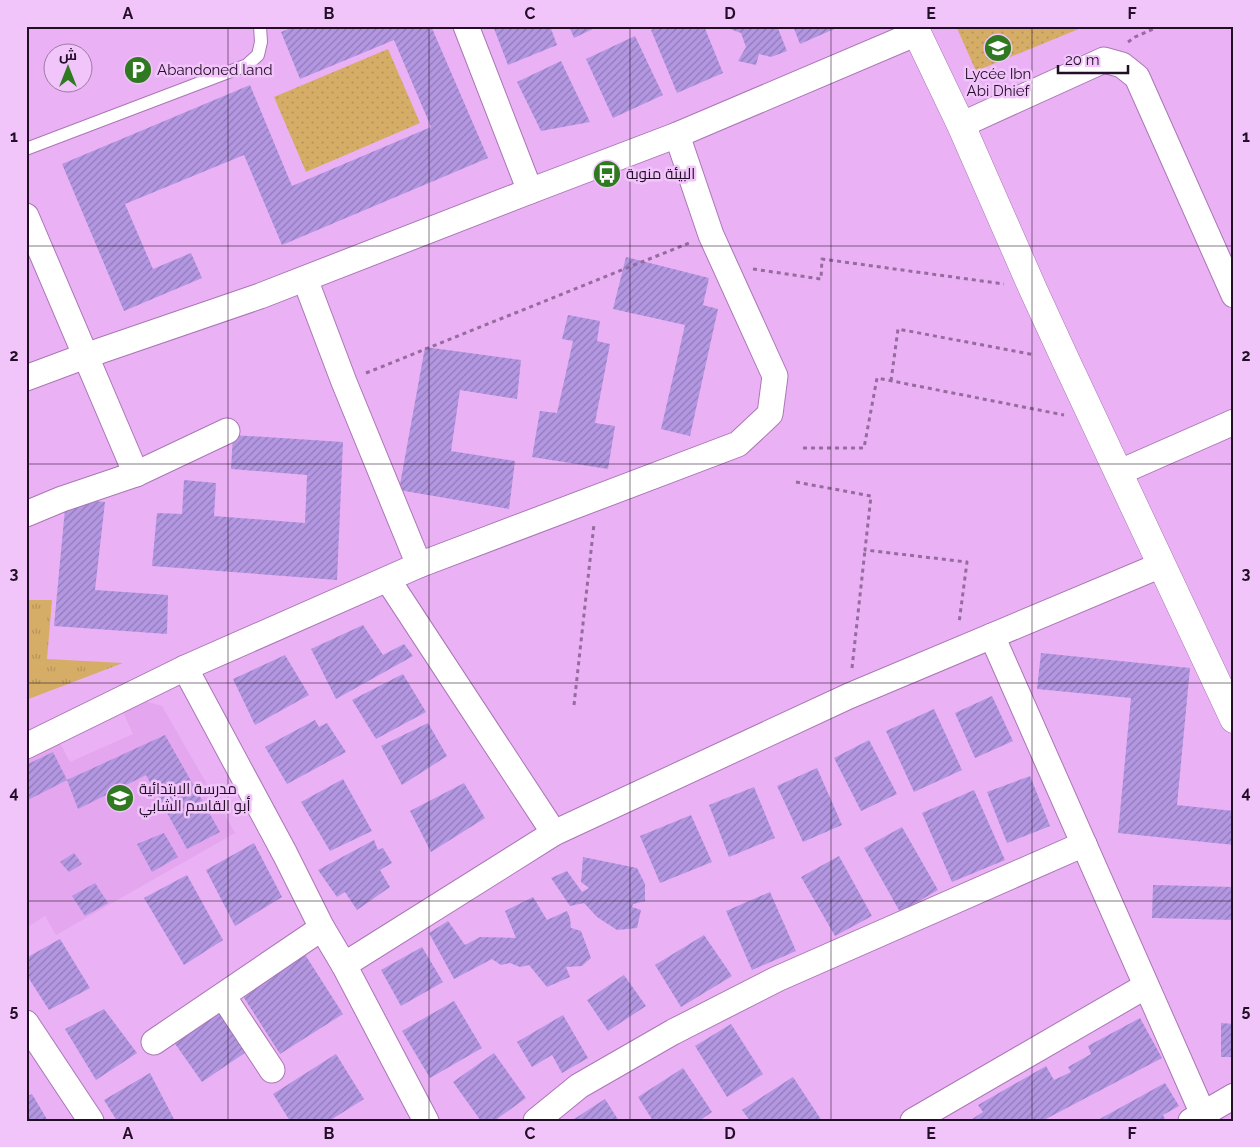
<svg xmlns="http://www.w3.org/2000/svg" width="1260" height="1147" font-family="Raleway,Cairo,sans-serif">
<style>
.built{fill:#e3a6ef}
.grass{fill:url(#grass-tufts)}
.park{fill:url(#park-dots)}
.building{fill:url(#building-hatch)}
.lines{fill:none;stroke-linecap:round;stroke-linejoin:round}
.service-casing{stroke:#ab76b5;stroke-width:14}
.minor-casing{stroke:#ab76b5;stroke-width:27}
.tertiary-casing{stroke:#ab76b5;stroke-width:29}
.path{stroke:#956c9d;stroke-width:3;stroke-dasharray:4 4;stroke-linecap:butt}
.service{stroke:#fff;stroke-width:12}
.minor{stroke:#fff;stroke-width:25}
.tertiary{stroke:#fff;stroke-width:28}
.grid{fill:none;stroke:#230e27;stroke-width:1;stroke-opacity:0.55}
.labels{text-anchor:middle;stroke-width:5;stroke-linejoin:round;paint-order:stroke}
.poi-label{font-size:15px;fill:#230e27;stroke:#f1c4fa;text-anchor:start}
.neatline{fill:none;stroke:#230e27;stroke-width:2}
.grid-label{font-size:16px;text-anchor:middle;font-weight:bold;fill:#230e27}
</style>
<defs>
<pattern id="grass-tufts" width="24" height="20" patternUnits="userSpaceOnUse" patternTransform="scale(1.25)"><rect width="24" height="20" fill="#d5ad66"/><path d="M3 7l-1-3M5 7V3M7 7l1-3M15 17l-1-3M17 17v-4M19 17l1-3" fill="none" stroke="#b79458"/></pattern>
<pattern id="park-dots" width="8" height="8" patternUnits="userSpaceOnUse" patternTransform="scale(1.25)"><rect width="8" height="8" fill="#d5ad66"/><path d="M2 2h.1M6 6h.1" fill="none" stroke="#b79458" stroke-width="1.8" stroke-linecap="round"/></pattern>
<pattern id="building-hatch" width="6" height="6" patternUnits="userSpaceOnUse" patternTransform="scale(1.25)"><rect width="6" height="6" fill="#b397e2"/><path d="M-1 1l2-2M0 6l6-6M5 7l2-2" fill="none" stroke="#917ab7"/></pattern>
</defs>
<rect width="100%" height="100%" fill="#eab2f5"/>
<!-- built -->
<path class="built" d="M144,701L162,706L235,833L56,935L45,916L26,928V756L58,739L70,762L133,734L122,710Z"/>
<!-- grass -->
<path class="grass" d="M26,600H52L47,659L123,663L26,700Z"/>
<!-- park -->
<g class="park">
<path d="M956,26H1086L976,71Z"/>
<path d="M388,49L420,123L306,172L274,97Z"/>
</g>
<!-- building -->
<g class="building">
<path d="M296,26H431L488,158L282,245L244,155L125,204L153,269L191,253L202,278L124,311L62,164L250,85L292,186L431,127L394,40L300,79L281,32Z"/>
<path d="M493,26H550L557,45L508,65Z"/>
<path d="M569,26H599L574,38Z"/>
<path d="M660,26H704L723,73L677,93L651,30Z"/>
<path d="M722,26H777L787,51L771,57L759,54L756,65L738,61L746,47L741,33Z"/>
<path d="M793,26H841L800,44Z"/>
<path d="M635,36L663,95L613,118L586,59Z"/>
<path d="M561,61L590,122L541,131L517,82Z"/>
<path d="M626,257L709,278L703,305L718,309L690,436L661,429L685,325L613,309Z"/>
<path d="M568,315L600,321L597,341L610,344L595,423L615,426L608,469L532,457L540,411L557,413L573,341L562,339Z"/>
<path d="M425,347L521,360L517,399L460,390L451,451L515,461L509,509L399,490Z"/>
<path d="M233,435L343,442L337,580L152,566L157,513L182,514L184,480L216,483L214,516L305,523L307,475L231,469Z"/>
<path d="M66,498L105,502L95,590L168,595L167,634L54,626Z"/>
<path d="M363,625L383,655L404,644L413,656L336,699L311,649Z"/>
<path d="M1041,653L1190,668L1177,805L1234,811V845L1118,833L1131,698L1037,689Z"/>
<path d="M285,655L309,695L255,725L233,679Z"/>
<path d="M403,674L426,712L376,739L352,700Z"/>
<path d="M992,696L1013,741L975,758L955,713Z"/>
<path d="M934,709L962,770L914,792L886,731Z"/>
<path d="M315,720L319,727L327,723L346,752L287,784L265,747Z"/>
<path d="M428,723L447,756L402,785L381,746Z"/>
<path d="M165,735L220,832L187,849L146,775L78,809L67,780Z"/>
<path d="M869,740L897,794L861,811L834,758Z"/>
<path d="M53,752L67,780L26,801V765Z"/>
<path d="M817,768L842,825L803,842L777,786Z"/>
<path d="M1030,776L1050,826L1007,843L987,792Z"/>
<path d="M343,779L372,831L330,851L301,802Z"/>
<path d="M464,783L485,818L431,852L410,811Z"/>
<path d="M754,787L775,838L729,857L709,805Z"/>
<path d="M974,790L1005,860L952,882L922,813Z"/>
<path d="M691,815L712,862L660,883L640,836Z"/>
<path d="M902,827L938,890L900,912L864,848Z"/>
<path d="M164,833L178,857L152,872L137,844Z"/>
<path d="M374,840L378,850L383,848L392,863L380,870L390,887L357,910L345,892L337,897L318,870Z"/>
<path d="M254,843L282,897L235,926L206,870Z"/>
<path d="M74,853L82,864L69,872L60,862Z"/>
<path d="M839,856L872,916L835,936L801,877Z"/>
<path d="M583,857L637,868L645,884V901L633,904L632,907L641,910L637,928L617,930L597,917L584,903L570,906L551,878L567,871L582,892L589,888L581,882Z"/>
<path d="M187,875L223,940L184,965L144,898Z"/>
<path d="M95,883L108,903L85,916L72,896Z"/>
<path d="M1153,885L1234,887V920L1152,918Z"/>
<path d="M770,892L796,951L752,970L726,911Z"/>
<path d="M533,897L547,920L567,911L570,918L571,928L581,931L591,958L582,966L566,967L570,977L547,987L529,965L520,967L510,963L501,965L492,959L454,979L429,933L448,921L465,945L480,937L516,938L505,911Z"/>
<path d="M704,935L732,976L681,1007L655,965Z"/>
<path d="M60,939L90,988L49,1010L26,974V958Z"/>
<path d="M422,947L443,982L401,1006L381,970Z"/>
<path d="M304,953L343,1014L280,1054L241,993Z"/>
<path d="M624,975L646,1006L608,1031L587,1000Z"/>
<path d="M454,1001L482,1048L430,1078L402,1031Z"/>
<path d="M218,1006L249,1050L202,1082L171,1038Z"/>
<path d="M104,1009L137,1053L96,1080L65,1029Z"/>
<path d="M563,1015L588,1058L562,1073L552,1055L532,1067L517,1042Z"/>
<path d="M1140,1018L1162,1058L1042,1121H969L983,1112L978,1105L1046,1066L1054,1080L1071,1072L1068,1067L1091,1054L1088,1046Z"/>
<path d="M1221,1023L1234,1024V1057H1221Z"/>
<path d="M731,1024L763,1074L727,1097L695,1046Z"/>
<path d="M494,1053L526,1098L494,1121H481L453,1082Z"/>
<path d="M336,1054L364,1099L329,1121H290L273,1094Z"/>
<path d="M683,1068L712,1112L699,1121H653L638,1097Z"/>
<path d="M150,1073L175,1121H117L104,1100Z"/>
<path d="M793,1077L822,1121H750L742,1110Z"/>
<path d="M1165,1083L1179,1106L1163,1115L1166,1121H1096Z"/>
<path d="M32,1094L48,1121H26V1097Z"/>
<path d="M605,1099L619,1121H571Z"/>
</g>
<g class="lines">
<defs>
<path id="service" d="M26,149L247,65L258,55L261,42L260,26"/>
<g id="minor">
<path d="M466,26L530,191"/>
<path d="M961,125L1104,60L1122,65L1137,77L1234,295"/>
<path d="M26,216L136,474"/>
<path d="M305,279L344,382L419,565"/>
<path d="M26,378L85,356L260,296L530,191L677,135L917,33"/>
<path d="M1118,473L1234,422"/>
<path d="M26,514L62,499L136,474L227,431"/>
<path d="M388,580L554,833"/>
<path d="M992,636L1203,1114"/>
<path d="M185,668L285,854L322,928L344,965L426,1121"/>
<path d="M26,746L185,668L419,565L738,444L770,414L775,376L711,235L677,135"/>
<path d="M344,965L554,833L849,696L1161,565"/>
<path d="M223,996L272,1070"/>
<path d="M26,1023L91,1121"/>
<path d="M154,1042L322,928"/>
<path d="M536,1121L579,1086L673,1032L777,979L1084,844"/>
<path d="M913,1121L1146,986"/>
<path d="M1191,1121L1234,1096"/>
</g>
<path id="tertiary" d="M913,26L917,33L961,125L1032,287L1066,361L1234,719"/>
</defs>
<!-- service casing -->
<use href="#service" class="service-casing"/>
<!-- minor casing -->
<use href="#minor" class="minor-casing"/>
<!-- tertiary casing -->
<use href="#tertiary" class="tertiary-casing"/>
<!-- path -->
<g class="path">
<path d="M1128,42L1135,37L1160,26"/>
<path d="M753,269L821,279L822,259L1004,284"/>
<path d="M366,373L689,243"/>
<path d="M891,381L898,329L1035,355"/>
<path d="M803,448H864L877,378L1064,415"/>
<path d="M796,482L871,496L865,550L967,562L959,623"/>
<path d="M852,668L865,550"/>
<path d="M574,705L594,524"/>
</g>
<!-- service -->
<use href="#service" class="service"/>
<!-- minor -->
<use href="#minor" class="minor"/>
<!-- tertiary -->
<use href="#tertiary" class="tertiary"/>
</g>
<!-- grid -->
<path class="grid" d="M228,26V1121M429,26V1121M630,26V1121M831,26V1121M1032,26V1121M26,246H1234M26,464H1234M26,683H1234M26,901H1234"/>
<!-- icons -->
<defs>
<symbol id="school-disc" viewBox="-11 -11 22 22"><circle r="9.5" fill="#2f7a21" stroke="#f1c4fa"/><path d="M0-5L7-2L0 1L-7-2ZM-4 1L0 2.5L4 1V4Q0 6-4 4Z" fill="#fff"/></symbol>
<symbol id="parking-disc" viewBox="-11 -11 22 22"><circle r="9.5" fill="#2f7a21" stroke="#f1c4fa"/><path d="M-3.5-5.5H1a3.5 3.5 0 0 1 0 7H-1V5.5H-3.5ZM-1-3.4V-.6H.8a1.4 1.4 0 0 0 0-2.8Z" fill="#fff"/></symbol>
<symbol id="bus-disc" viewBox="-11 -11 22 22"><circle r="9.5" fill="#2f7a21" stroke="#f1c4fa"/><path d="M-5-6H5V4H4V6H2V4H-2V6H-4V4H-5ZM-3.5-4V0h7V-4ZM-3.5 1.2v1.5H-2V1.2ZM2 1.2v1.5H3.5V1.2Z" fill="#fff"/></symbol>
</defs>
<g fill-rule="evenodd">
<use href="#school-disc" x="982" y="32" width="32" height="32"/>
<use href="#parking-disc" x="122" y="54" width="32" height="32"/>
<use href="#bus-disc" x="591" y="158" width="32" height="32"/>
<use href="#school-disc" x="104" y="782" width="32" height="32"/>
</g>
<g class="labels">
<!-- poi labels -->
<g class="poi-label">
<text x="157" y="75">Abandoned land</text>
<text x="998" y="79" text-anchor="middle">Lycée Ibn<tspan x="998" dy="17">Abi Dhief</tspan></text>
<text x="626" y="179">البيئة منوبة</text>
<text x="139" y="794">مدرسة الابتدائية<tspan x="139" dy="17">أبو القاسم الشابي</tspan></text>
</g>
</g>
<!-- border -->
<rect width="1260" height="1147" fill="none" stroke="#f1c4fa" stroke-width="55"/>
<!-- north arrow -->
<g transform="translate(68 68)"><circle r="24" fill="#f1c4fa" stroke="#9f7ba6"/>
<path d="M0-4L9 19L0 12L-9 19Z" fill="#2f7a21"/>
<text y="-8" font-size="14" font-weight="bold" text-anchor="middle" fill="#230e27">ش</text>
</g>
<!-- scale -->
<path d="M1058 65v8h70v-8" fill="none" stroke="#230e27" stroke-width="2.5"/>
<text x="1065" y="65" font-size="15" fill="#230e27" stroke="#f1c4fa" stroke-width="4" paint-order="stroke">20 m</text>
<rect x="28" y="28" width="1204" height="1092" class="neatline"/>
<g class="grid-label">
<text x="128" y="19">A</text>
<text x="329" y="19">B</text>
<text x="530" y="19">C</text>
<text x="730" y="19">D</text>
<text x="931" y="19">E</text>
<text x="1132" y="19">F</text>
<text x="14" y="142">1</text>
<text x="1246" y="142">1</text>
<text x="14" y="361">2</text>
<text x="1246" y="361">2</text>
<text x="14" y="579">3</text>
<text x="1246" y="579">3</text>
<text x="14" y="798">4</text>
<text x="1246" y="798">4</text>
<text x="14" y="1016">5</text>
<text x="1246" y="1016">5</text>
<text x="128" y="1139">A</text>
<text x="329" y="1139">B</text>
<text x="530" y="1139">C</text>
<text x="730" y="1139">D</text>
<text x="931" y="1139">E</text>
<text x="1132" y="1139">F</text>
</g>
</svg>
